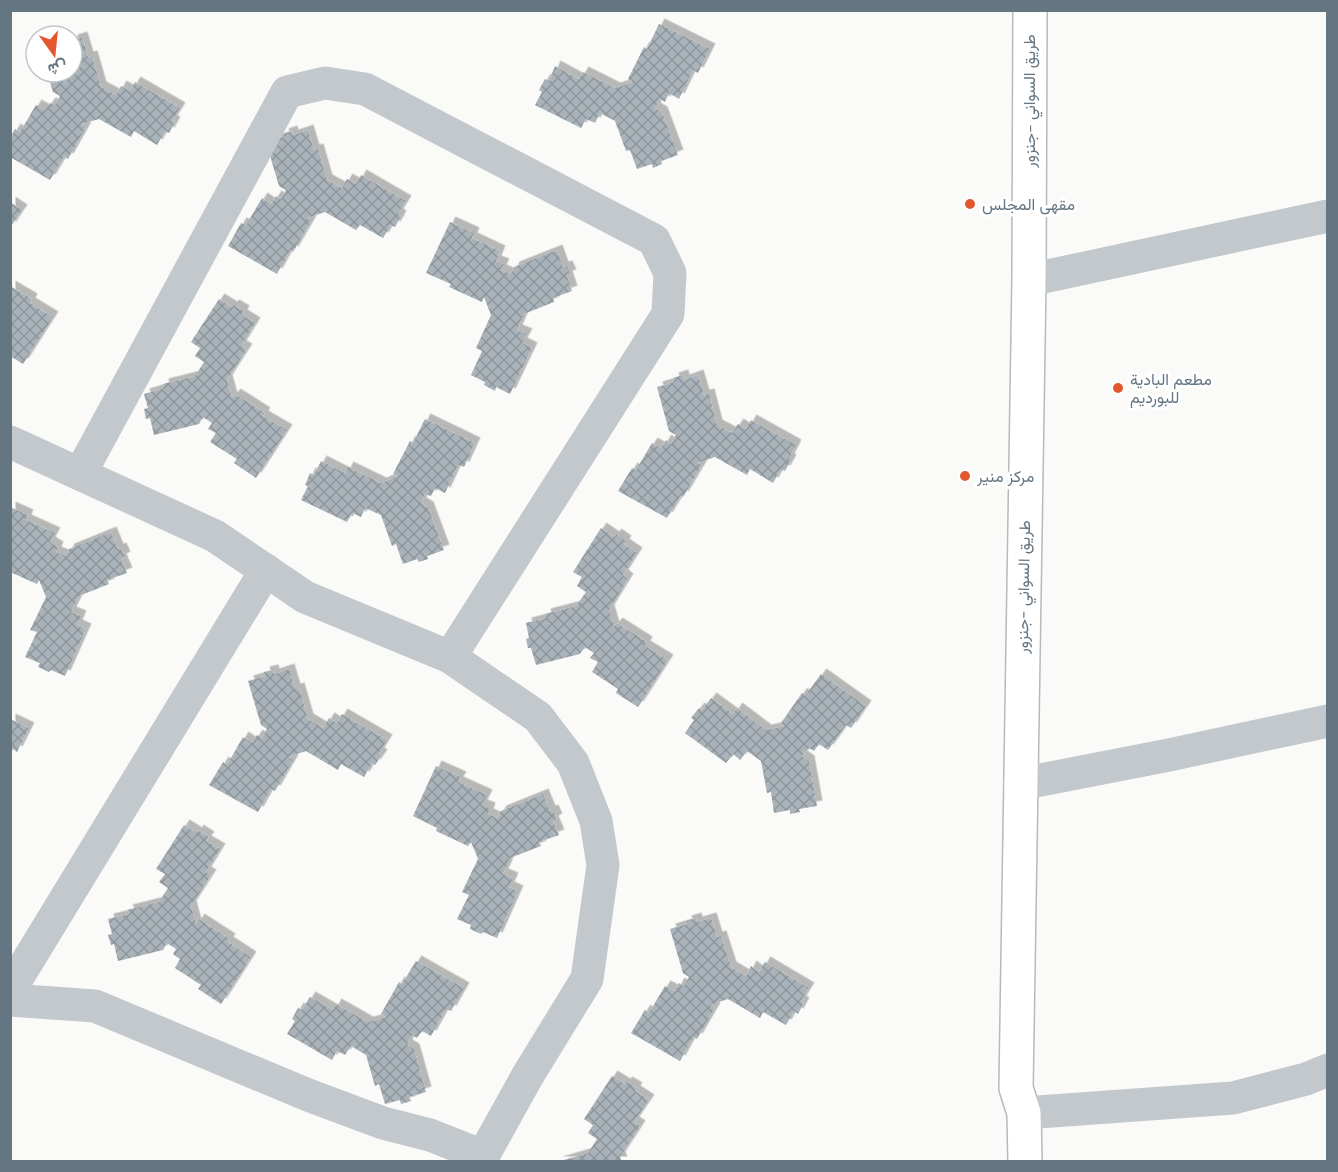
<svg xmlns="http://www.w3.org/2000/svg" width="1338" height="1172" font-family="'DM Sans',Vazirmatn,sans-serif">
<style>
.building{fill:url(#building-cross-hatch);filter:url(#shadow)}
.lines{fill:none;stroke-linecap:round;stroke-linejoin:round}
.major-casing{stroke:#b5babe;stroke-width:36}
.minor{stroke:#c3c8cc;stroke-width:33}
.major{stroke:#fff;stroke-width:33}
.poi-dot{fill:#e4572e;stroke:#fff;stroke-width:2}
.labels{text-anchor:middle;stroke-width:6;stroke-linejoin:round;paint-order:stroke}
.street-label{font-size:16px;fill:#657683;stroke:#fff}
.poi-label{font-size:16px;fill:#657683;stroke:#fff;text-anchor:start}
</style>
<defs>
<pattern id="building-cross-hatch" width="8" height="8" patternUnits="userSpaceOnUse" patternTransform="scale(1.5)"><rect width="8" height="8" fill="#aab3b9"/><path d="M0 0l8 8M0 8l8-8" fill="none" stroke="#8e969c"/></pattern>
<filter id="shadow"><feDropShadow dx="5.5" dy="-5.5" stdDeviation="0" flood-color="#0004"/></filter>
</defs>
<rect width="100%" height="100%" fill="#fafaf8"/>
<!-- building -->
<g class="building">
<path d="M659,24L710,49L698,73L693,70L679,99L669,93L665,102L660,99L655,108L662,112L678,155L661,161L662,164L653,168L652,164L637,169L630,150L626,151L615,121L600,113L595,123L586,119L581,128L535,105L542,92L539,90L545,79L549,81L555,66L579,79L583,72L615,88L633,82L628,79L644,47L647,49Z"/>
<path d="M82,37L88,57L92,56L101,87L116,95L121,86L130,91L135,82L180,108L172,121L175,122L169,133L165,131L157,145L134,131L131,137L99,119L81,124L86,127L68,159L64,157L50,180L10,157V138L15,129L20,132L36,105L45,110L50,103L55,105L60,96L53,92L47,72H72V40Z"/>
<path d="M308,130L314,150L318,149L327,180L342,188L347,179L356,184L361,175L406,201L398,214L401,216L395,227L391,225L383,238L360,225L356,230L325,212L307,218L311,221L293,252L290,250L277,274L228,246L241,223L246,225L262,198L271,204L276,196L281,199L286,190L279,186L266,142L284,137L283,134L292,131L293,135Z"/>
<path d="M10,202L22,210L10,228Z"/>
<path d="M450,222L474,233L472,238L500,251L496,261L504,264L501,270L511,274L514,267L557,250L563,267L567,266L571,275L567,276L572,291L553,298L554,302L524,314L517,330L527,334L522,343L532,348L510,394L496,387L495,391L484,385L485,382L471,375L482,351L476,348L491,315L484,297L482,302L449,287L451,284L426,273Z"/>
<path d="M10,286L32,299L30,303L53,317L23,364L10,356Z"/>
<path d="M219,299L232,307L234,305L244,311L242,315L255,323L241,346L247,349L227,380L232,398L235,394L265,413L263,416L287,430L256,478L234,463L237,459L210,442L216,433L208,429L212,423L203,417L199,424L154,435L150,418L146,419L144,409L148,408L144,394L164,388L163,384L195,376L204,362L195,356L200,348L191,342Z"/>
<path d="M683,375L684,380L698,375L704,395L709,394L717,425L732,433L738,424L746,429L751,420L796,445L789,459L791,460L785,471L781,469L773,483L750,469L747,475L715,457L697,463L702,465L683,497L681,495L667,518L618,491L632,468L636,470L652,443L661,448L666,440L671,444L676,435L669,431L657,387L674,382L673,378Z"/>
<path d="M425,419L475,443L464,467L458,465L445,493L435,488L431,496L425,494L421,503L428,507L444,550L427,556L428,559L419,562L417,559L403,564L396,544L392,546L381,515L365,508L361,517L352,513L347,522L301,500L308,486L305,485L310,473L314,475L321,461L345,473L348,467L381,483L398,476L393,474L410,441L413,443Z"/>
<path d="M10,507L28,515L26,520L55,533L50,542L58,547L56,552L66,556L69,549L111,532L118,549L121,548L125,557L121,559L127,573L107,580L109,584L79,596L71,612L81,616L77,625L86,629L65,676L51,670L49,672L38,667L40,663L25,657L37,632L30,630L46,597L39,580L37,584L10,572Z"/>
<path d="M601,528L614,537L616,534L626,541L624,544L637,553L623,575L628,579L609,610L614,627L617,623L647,642L645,646L668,660L638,707L616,693L618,689L592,672L598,662L590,658L594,653L585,647L580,654L536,665L531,648H528L526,639L529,638L526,623L546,618L545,614L576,606L586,592L577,586L582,577L573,572Z"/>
<path d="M289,669L295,689L299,688L308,719L323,728L329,718L337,723L342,714L387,740L379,753L382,755L375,765L372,763L364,777L341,764L338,770L306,751L288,757L293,760L275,791L271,789L258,812L209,785L223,762L227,765L243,737L252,743L257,735L262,738L267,729L261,725L248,681L265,676L264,672L273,670L274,674Z"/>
<path d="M821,674L866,706L851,728L846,725L828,750L819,744L814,751L809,748L802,756L809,761L817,806L799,809L800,812L790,814V810L774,813L771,792L767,793L761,761L747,751L740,760L733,754L726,763L685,733L694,720L691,718L699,708L702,710L711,698L733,714L737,708L766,730L785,726L781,723L802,693L805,696Z"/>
<path d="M10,719L29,728L17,752L13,749L10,754Z"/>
<path d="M436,766L461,777L458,782L487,795L482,805L490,808L488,814L497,818L501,811L543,794L550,811L553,810L557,819L553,821L559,835L539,842L541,846L510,858L503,874L513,878L509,887L518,891L497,938L483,932L481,934L470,929L471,925L457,919L469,895L462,892L478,859L471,842L468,846L436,831L437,828L413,816Z"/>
<path d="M184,825L197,833L198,830L209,837L206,841L220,849L206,872L211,875L191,906L196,924L199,919L230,939L228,942L251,957L221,1004L198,989L201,985L175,968L180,959L173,954L176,949L167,943L163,950L118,961L114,944L111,945L108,935L112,934L108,919L129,914L127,910L159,902L168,888L159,882L165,874L156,869Z"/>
<path d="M696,918L697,922L711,918L717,937L721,936L731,967L746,976L751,966L759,972L765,962L809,988L801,1001L804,1003L798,1014L794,1011L786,1025L763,1012L760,1018L728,999L710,1005L715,1008L697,1039L693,1037L680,1061L631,1033L645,1010L649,1013L665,986L675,991L679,983L684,986L689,977L683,973L670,929L687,924L686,921Z"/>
<path d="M416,961L464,988L451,1011L446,1009L431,1036L422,1031L417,1038L412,1035L407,1045L414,1049L426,1092L409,1097L411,1101L401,1104L400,1100L385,1104L379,1084L375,1086L366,1055L351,1046L345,1055L337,1051L332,1060L287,1034L295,1021L292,1019L298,1008L302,1010L310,997L333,1010L336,1004L368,1022L386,1017L381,1014L399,982L402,984Z"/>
<path d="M612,1076L625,1084L627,1082L637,1088L635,1091L649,1100L634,1122L640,1126L620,1157L622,1162H557L588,1153L597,1139L588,1133L593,1125L584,1119Z"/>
</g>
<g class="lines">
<defs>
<path id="major" d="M1025,1162L1024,1113L1016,1088L1029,280L1030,10"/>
</defs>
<!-- major casing -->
<use href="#major" class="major-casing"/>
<!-- minor -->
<g class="minor">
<path d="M1029,280L1328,216"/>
<path d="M10,442L215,536L305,597L450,657L538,717L573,763L596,821L603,865L587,979L528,1075L483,1156L430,1135L383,1123L308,1095L95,1006L10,1000"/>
<path d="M80,474L287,92L325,83L365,89L654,240L670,273L668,314L450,657"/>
<path d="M1020,784L1169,755L1328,721"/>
<path d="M10,990L266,570"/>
<path d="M1024,1113L1233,1098L1306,1079L1328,1070"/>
</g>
<!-- major -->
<use href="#major" class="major"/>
</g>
<!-- markers -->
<g class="poi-dot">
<circle cx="970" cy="204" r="6"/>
<circle cx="1118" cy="388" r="6"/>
<circle cx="965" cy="476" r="6"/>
</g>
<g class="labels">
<!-- street labels -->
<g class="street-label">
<text transform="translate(1029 101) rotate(-90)" y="6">طريق السواني -جنزور</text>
<text transform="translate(1023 587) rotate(-89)" y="6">طريق السواني -جنزور</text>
</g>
<!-- poi labels -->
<g class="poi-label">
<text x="982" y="210">مقهى المجلس</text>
<text x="1130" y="385">مطعم البادية<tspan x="1130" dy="18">للبورديم</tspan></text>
<text x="977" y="482">مركز منير</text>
</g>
</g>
<!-- border -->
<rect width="1338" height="1172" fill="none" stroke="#657683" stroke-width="24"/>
<!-- north arrow -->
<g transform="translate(54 54) rotate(165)"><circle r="28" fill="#ffffff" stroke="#c1c8cd" stroke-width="1.5"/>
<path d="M0-4.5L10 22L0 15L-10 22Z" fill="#e4572e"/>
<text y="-9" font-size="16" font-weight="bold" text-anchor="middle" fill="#657683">ش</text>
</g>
</svg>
